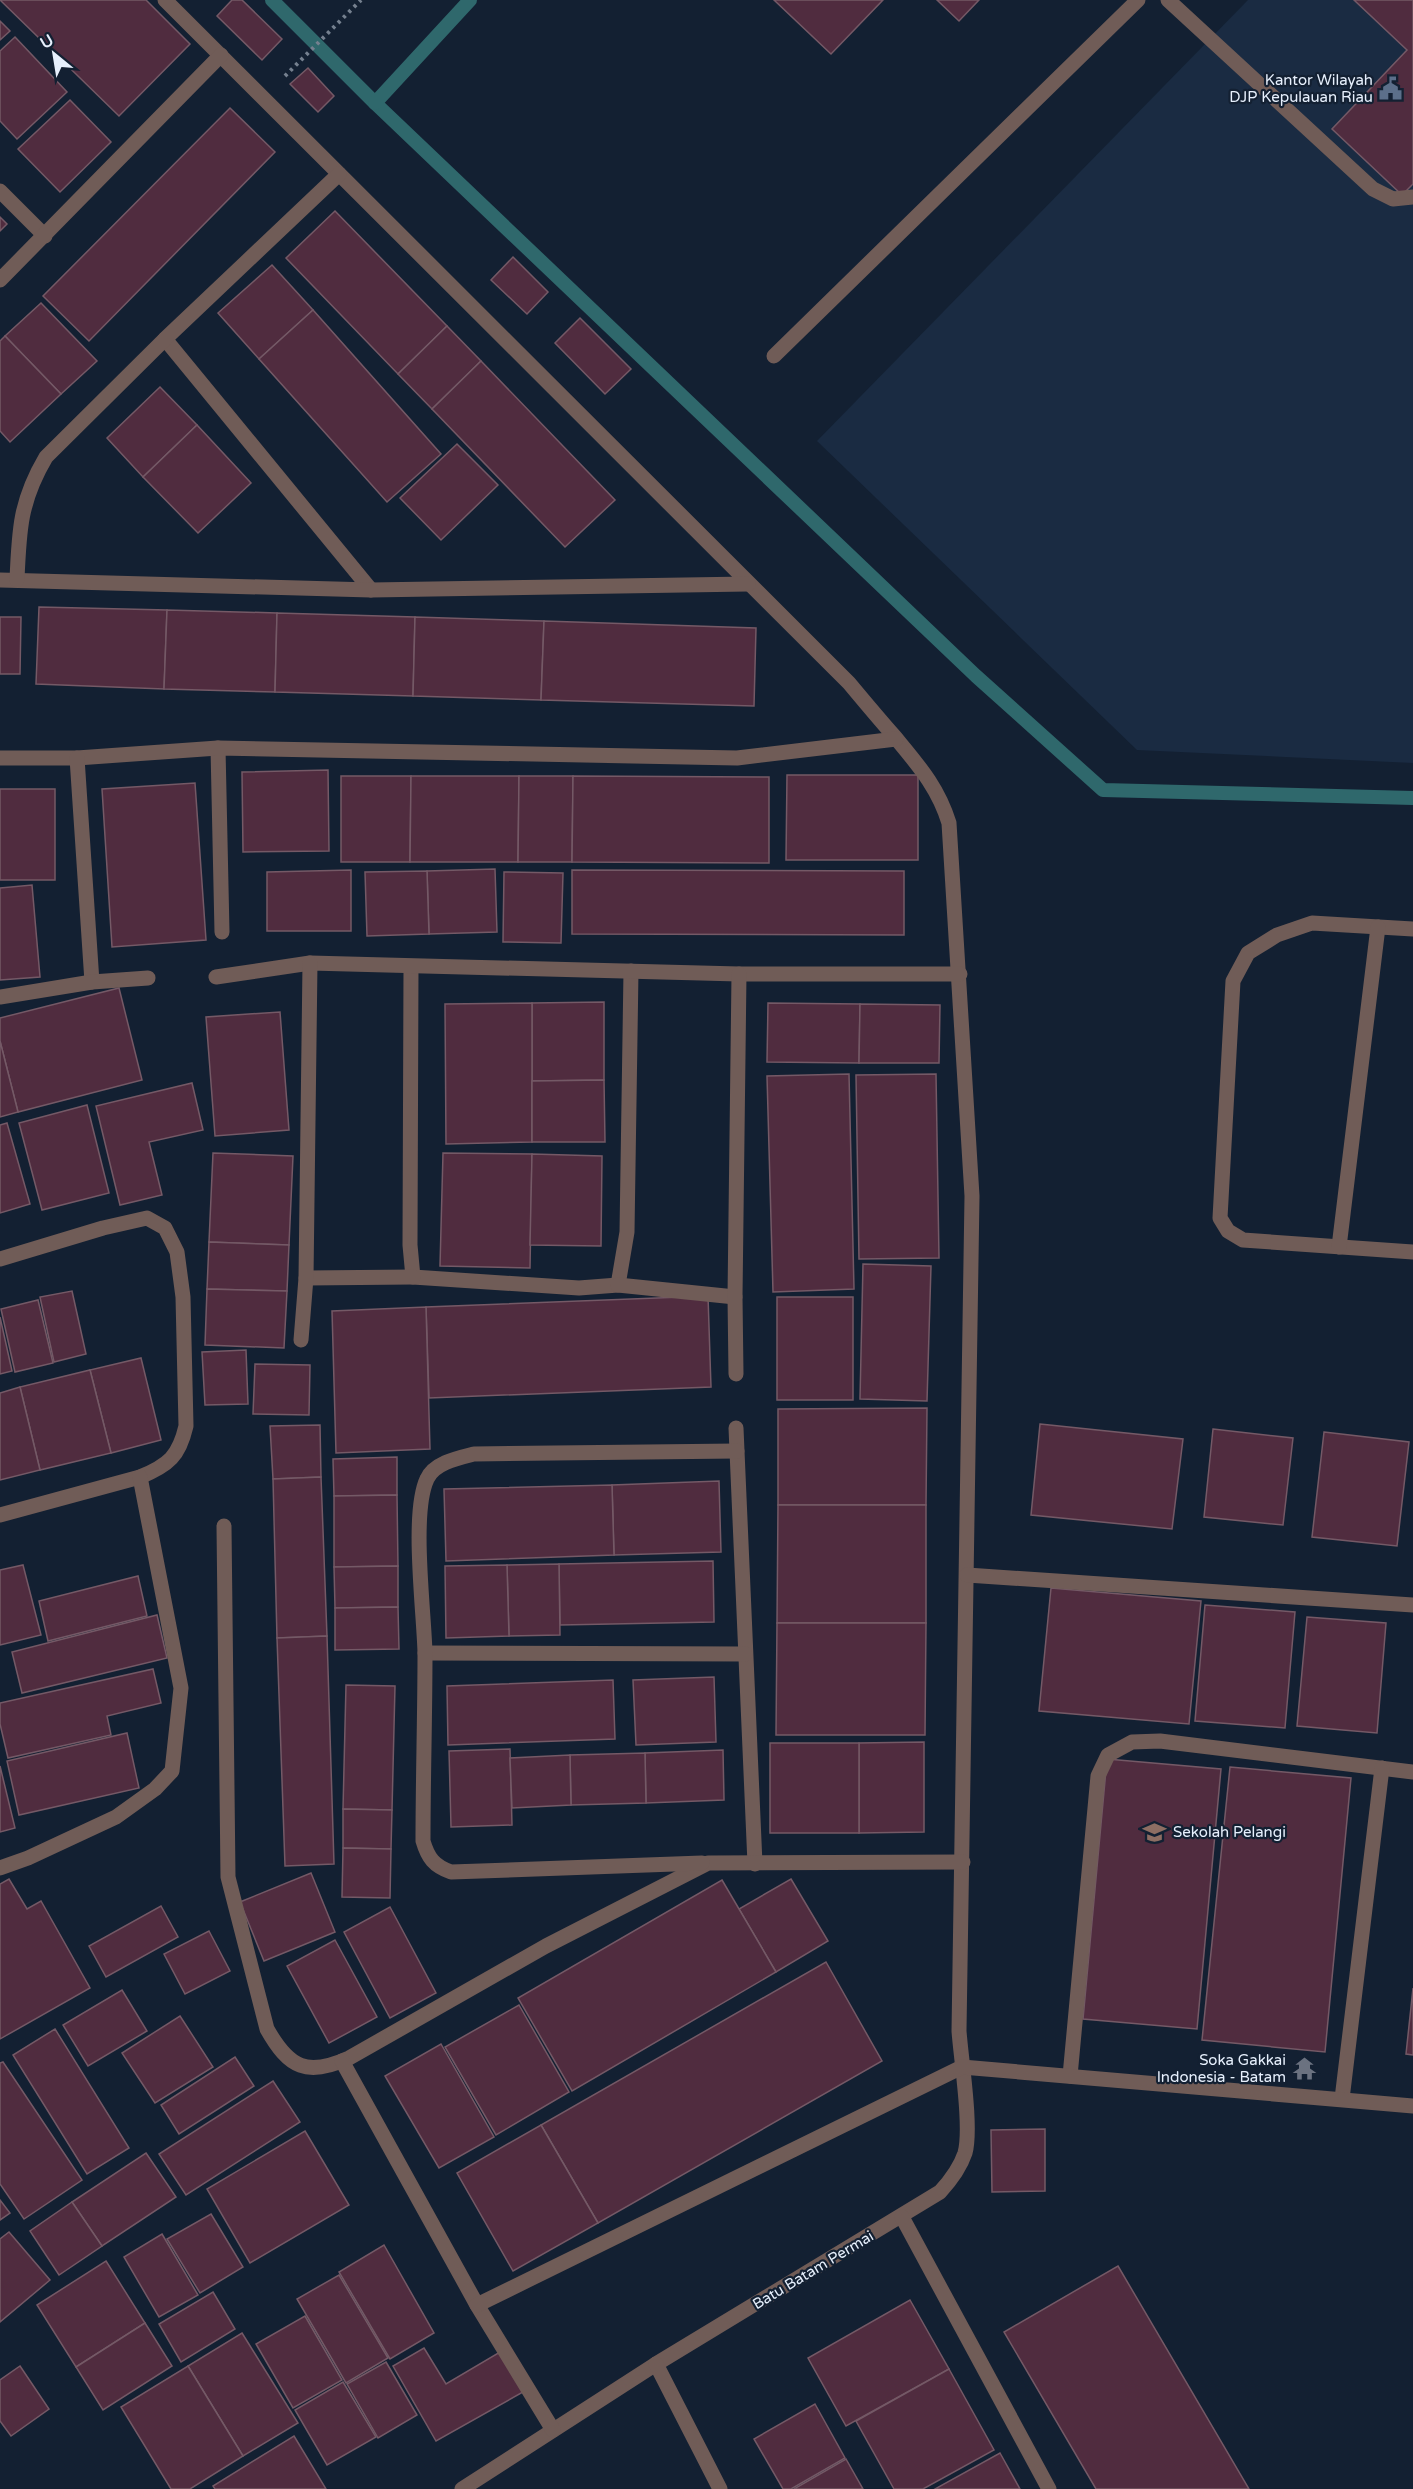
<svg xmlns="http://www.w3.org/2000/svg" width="1413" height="2489" font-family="'Varela Round',sans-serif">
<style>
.built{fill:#1a2b42}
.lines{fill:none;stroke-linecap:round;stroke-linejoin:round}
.stream{stroke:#2f686c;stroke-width:14}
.building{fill:#502c3f;stroke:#745966;stroke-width:1.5}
.path{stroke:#75808f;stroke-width:4;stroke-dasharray:3 4.5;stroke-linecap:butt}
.lane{stroke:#705c57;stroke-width:15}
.street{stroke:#705c57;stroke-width:15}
.labels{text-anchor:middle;stroke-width:4.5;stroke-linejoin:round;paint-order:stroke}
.poi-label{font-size:15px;fill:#e7f0fd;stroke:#132032;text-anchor:end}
.street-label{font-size:15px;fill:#e7f0fd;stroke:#132032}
</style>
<rect width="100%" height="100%" fill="#132032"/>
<!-- built -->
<path class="built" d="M1248,0H1413V763L1137,750L817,441Z"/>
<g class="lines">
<!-- stream -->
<g class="stream">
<path d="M272,0L375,103L976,676L1103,790L1413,798"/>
<path d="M375,103L470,0"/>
</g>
</g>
<!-- building -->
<g class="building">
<path d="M0,0H146L190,44L119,116Z"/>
<path d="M232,0H242L282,39L262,60L217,16Z"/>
<path d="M774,0H883L831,54Z"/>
<path d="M937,0H979L959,21Z"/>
<path d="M1354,0H1413V184L1402,195L1332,129L1407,50Z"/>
<path d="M0,21L10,31L0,40Z"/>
<path d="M15,37L67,92L17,139L0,121V51Z"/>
<path d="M308,68L334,96L318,112L290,84Z"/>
<path d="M70,100L111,142L60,192L18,149Z"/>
<path d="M230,108L275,152L89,341L43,296Z"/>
<path d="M335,211L447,326L398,374L286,258Z"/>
<path d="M0,217L7,224L0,231Z"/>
<path d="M513,257L548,292L527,314L491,280Z"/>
<path d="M272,265L313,310L259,359L218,313Z"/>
<path d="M41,303L97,361L61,394L5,336Z"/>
<path d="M313,310L441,454L387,502L259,359Z"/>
<path d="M580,318L631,369L605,394L555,343Z"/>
<path d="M447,326L481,361L432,409L398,374Z"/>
<path d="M5,336L61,394L10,442L0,431V341Z"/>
<path d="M481,361L615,500L565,547L432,409Z"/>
<path d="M160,387L197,425L143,477L107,438Z"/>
<path d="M197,425L251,483L198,533L143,477Z"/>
<path d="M457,444L498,485L441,540L400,498Z"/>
<path d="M39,607L167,610L164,689L36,684Z"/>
<path d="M167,610L277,613L275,692L164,689Z"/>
<path d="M277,613L415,617L413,696L275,692Z"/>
<path d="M0,617H21L20,674H0Z"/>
<path d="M415,617L544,621L541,700L413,696Z"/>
<path d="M544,621L756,628L754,706L541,700Z"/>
<path d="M328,770L329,851L243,852L242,772Z"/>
<path d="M787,775H918V860H786Z"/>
<path d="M341,776H411L410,862H341Z"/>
<path d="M411,776H519L518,862H410Z"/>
<path d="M519,776H573L572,862H518Z"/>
<path d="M573,776L769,777V863L572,862Z"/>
<path d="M195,783L206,940L112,947L102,789Z"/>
<rect x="0" y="789" width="55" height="91"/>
<path d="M495,869L497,932L429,934L427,871Z"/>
<path d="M351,870V931H267V872Z"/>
<path d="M572,870L904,871V935L572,934Z"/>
<path d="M427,871L429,934L367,936L365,872Z"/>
<path d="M504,872L563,873L561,943L503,942Z"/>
<path d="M32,885L40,977L0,980V888Z"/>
<path d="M119,988L142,1080L18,1112L0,1041V1018Z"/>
<path d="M604,1002V1080L532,1081V1003Z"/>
<path d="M532,1003V1142L446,1144L445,1004Z"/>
<path d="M768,1003L860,1004L859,1063L767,1062Z"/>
<path d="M860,1004L940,1005L939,1063H859Z"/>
<path d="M280,1012L289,1130L215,1136L206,1017Z"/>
<path d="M0,1041L18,1112L0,1117Z"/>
<path d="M849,1074L854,1289L773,1292L767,1076Z"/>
<path d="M936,1074L939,1258L859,1259L856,1075Z"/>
<path d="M604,1080L605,1142H532V1081Z"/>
<path d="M192,1083L203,1130L149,1142L162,1195L120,1205L96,1106Z"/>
<path d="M87,1105L109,1193L42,1210L19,1123Z"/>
<path d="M7,1123L30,1204L0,1213V1125Z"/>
<path d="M213,1153L293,1156L289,1245L209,1242Z"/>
<path d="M443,1153L532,1154L530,1268L440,1266Z"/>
<path d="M532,1154L602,1156L601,1246L530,1245Z"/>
<path d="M209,1242L289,1245L287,1291L207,1289Z"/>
<path d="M863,1264L931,1266L927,1401L860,1399Z"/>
<path d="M207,1289L287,1291L284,1348L205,1345Z"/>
<path d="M72,1291L86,1354L54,1362L40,1297Z"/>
<path d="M708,1296L711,1387L429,1398L426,1307Z"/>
<rect x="777" y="1297" width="76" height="103"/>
<path d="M38,1300L53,1363L15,1372L1,1309Z"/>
<path d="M426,1307L430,1449L336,1453L332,1311Z"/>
<path d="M0,1317L12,1371L0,1374Z"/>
<path d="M246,1350L248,1404L205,1405L202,1352Z"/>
<path d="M141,1358L161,1440L111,1453L90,1370Z"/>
<path d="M255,1364L310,1365L309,1415L253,1414Z"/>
<path d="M90,1370L111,1453L40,1470L20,1387Z"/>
<path d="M20,1387L40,1470L0,1480V1393Z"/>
<path d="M927,1408L926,1505H778V1409Z"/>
<path d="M1040,1424L1183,1439L1172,1529L1031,1515Z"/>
<path d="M320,1425L321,1477L273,1479L270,1426Z"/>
<path d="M1213,1429L1293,1438L1283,1525L1204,1517Z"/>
<path d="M1324,1432L1409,1442L1397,1546L1312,1537Z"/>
<path d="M397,1457V1495L334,1496L333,1459Z"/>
<path d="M321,1477L327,1636L277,1638L273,1479Z"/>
<path d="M719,1481L721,1552L614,1555L612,1485Z"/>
<path d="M612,1485L614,1555L446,1561L444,1489Z"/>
<path d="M397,1495L398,1566L334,1567V1496Z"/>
<path d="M778,1505H926V1623H777Z"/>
<path d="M713,1561L714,1622L560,1625L559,1564Z"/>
<path d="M559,1564L560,1635L509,1636L507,1565Z"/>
<path d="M23,1565L41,1635L0,1645V1570Z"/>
<path d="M507,1565L509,1636L446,1638L445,1566Z"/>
<path d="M398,1566V1607L335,1608L334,1567Z"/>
<path d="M138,1576L147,1616L48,1641L39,1601Z"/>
<path d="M1051,1588L1201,1601L1189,1724L1039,1711Z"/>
<path d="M1205,1605L1295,1612L1285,1728L1195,1721Z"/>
<path d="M398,1607L399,1649L335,1650V1608Z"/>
<path d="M157,1615L167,1658L22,1693L12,1652Z"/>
<path d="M1307,1617L1386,1623L1377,1733L1297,1726Z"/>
<path d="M777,1623H926L925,1735H776Z"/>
<path d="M327,1636L334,1864L285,1866L277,1638Z"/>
<path d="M153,1669L161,1703L107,1716L111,1735L8,1758L0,1724V1703Z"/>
<path d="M714,1677L716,1742L636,1745L633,1680Z"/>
<path d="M613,1680L615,1739L448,1745L447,1686Z"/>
<path d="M346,1685L395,1686L392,1810L343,1809Z"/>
<path d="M127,1733L139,1788L19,1815L7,1761Z"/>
<path d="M924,1742V1832L859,1833V1743Z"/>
<rect x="770" y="1743" width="89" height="90"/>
<path d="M510,1749L512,1825L451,1827L449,1751Z"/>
<path d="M723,1750L724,1800L646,1803L645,1753Z"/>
<path d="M645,1753L646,1803L571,1805L570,1755Z"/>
<path d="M570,1755L571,1805L512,1808L510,1758Z"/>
<path d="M1107,1759L1221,1769L1197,2029L1083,2019Z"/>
<path d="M0,1766L15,1828L0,1832Z"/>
<path d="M1230,1767L1351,1778L1325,2052L1202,2040Z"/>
<path d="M343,1809L392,1810L391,1849L343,1848Z"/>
<path d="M343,1848L391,1849L390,1898L342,1897Z"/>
<path d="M311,1873L335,1932L264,1961L240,1902Z"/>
<path d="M9,1879L27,1909L41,1901L90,1988L0,2039V1884Z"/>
<path d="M791,1879L828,1941L776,1972L739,1909Z"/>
<path d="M722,1880L776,1972L572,2091L518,1998Z"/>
<path d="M161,1906L178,1937L106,1977L89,1946Z"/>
<path d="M390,1907L436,1993L390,2018L344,1932Z"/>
<path d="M209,1931L230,1971L185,1994L164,1954Z"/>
<path d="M335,1940L377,2017L329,2043L287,1966Z"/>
<path d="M826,1962L882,2061L598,2223L541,2125Z"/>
<path d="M1413,1988V2055L1406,2054Z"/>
<path d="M122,1990L147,2031L88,2066L63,2025Z"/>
<path d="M519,2005L569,2092L496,2135L445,2047Z"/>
<path d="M180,2016L213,2067L155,2103L122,2053Z"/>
<path d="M55,2029L129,2148L87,2174L13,2055Z"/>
<path d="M441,2044L494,2137L439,2168L385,2076Z"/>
<path d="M235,2057L254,2086L179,2134L161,2105Z"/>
<path d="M3,2062L82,2180L24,2219L0,2184V2063Z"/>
<path d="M273,2081L300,2122L186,2195L159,2154Z"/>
<path d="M541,2125L598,2223L513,2271L457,2173Z"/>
<path d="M1045,2129V2191L992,2192L991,2130Z"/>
<path d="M305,2131L349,2205L250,2263L207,2189Z"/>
<path d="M146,2153L176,2197L102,2246L72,2202Z"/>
<path d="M0,2200L10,2213L0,2220Z"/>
<path d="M72,2202L102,2246L59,2275L30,2231Z"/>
<path d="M211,2214L243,2267L200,2293L167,2239Z"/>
<path d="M9,2232L50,2280L0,2322V2239Z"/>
<path d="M162,2234L198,2295L159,2317L124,2257Z"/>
<path d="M384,2245L434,2333L390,2359L339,2272Z"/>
<path d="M106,2261L145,2323L76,2367L37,2305Z"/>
<path d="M1118,2266L1249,2489H1096L1004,2332Z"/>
<path d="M339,2275L388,2358L346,2383L297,2299Z"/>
<path d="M213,2292L235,2329L181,2362L159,2324Z"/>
<path d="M910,2300L949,2369L846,2426L808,2358Z"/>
<path d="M305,2316L342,2380L293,2408L256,2344Z"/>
<path d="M145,2323L172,2366L103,2410L76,2367Z"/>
<path d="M242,2333L298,2423L243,2456L188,2366Z"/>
<path d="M424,2348L446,2384L500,2352L523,2392L436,2441L393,2366Z"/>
<path d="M386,2362L417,2415L378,2438L347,2384Z"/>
<path d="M20,2366L49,2409L11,2436L0,2421V2380Z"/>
<path d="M188,2366L243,2456L190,2489H171L121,2407Z"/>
<path d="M949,2369L994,2450L923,2489H894L856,2421Z"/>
<path d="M343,2382L376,2437L327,2465L295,2410Z"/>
<path d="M815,2404L845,2458L791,2489H783L754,2439Z"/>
<path d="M294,2436L326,2489H215L213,2486Z"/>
<path d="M1000,2453L1020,2489H935Z"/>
<path d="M846,2459L863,2489H794Z"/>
</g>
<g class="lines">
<!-- path -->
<path class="path" d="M285,76L361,0"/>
<!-- lane -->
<g class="lane">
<path d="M1168,0L1373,189L1393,199L1413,197"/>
<path d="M774,356L1138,0"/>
<path d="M1413,929L1312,923L1277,935L1248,953L1233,981L1220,1218L1228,1231L1243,1240L1413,1252"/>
<path d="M1339,1247L1378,927"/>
</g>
<!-- street -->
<g class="street">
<path d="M165,0L849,683C864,701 879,719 895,737C918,765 938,787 949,823L972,1196L959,2031C961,2059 972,2128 965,2153C960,2168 951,2180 940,2192L656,2364L462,2489"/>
<path d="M0,191L45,236"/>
<path d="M0,280L221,55"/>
<path d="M165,339L371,590"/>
<path d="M0,580L371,590L748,584"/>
<path d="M17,580C19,530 20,501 46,457L165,339L339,174"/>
<path d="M218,748L222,932"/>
<path d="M0,758H77L218,748L737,758L896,739"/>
<path d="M77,758L92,982"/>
<path d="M411,967L410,1245L413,1277L579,1288L618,1285L627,1232L631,971"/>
<path d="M216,977L310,963L739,974H960"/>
<path d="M0,997L92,982L148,978"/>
<path d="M0,1259L103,1228L147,1218L165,1228L177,1252L183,1297L186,1426C179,1456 169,1465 140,1477L0,1515"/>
<path d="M306,1278L413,1277"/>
<path d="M618,1285L735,1297"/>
<path d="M301,1340L306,1278L310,963"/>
<path d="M736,1374L735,1297L739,974"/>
<path d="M736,1428L755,1864"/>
<path d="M224,1526L228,1877L267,2029C289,2068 307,2077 349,2058L546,1946L708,1863L963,1862"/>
<path d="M967,1575L1413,1605"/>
<path d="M425,1653L745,1654"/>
<path d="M702,1863L451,1872C434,1866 428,1858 423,1841C423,1778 425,1715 425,1653C424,1611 411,1513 427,1479C434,1463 458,1458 474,1454L737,1451"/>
<path d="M0,1868L28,1858L116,1817L155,1789L172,1771L181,1688L140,1477"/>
<path d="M342,2061L477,2305L553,2430"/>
<path d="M1070,2076L1098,1776L1108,1755L1132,1742L1160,1741L1413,1772"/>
<path d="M1342,2099L1382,1768"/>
<path d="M902,2217L1049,2489"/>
<path d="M477,2305L962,2067L1413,2106"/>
<path d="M656,2364L720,2489"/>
</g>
</g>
<!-- icons -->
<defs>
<symbol id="civic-bare" viewBox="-9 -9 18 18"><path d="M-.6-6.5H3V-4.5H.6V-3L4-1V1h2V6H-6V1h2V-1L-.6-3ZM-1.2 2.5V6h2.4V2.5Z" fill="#5c6f8a" stroke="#132032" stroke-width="2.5" paint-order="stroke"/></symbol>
<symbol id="school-bare" viewBox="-9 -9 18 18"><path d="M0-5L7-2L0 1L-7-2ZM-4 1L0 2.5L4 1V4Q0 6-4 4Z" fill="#8d6e63" stroke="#132032" stroke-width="2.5" paint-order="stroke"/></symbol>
<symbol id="temple-bare" viewBox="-9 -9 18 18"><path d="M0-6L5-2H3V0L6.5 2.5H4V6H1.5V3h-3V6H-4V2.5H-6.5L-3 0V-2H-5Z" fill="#6b7280" stroke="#132032" stroke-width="2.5" paint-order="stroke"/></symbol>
</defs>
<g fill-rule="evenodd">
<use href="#civic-bare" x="1374" y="72" width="33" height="33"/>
<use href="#school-bare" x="1138" y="1816" width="33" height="33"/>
<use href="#temple-bare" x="1288" y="2052" width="33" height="33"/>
</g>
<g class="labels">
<!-- poi labels -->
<g class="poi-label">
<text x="1373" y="85">Kantor Wilayah<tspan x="1373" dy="17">DJP Kepulauan Riau</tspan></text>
<text x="1173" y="1837" text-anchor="start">Sekolah Pelangi</text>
<text x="1286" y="2065">Soka Gakkai<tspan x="1286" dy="17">Indonesia - Batam</tspan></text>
</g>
<!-- street labels -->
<g class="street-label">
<text transform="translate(813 2270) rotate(-31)" y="5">Batu Batam Permai</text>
</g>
</g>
<!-- north arrow -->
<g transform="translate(54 54) rotate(330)" stroke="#132032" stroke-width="4.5" paint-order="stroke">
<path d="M0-4.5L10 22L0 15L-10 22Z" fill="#e7f0fd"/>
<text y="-9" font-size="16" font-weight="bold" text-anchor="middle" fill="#e7f0fd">U</text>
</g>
</svg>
